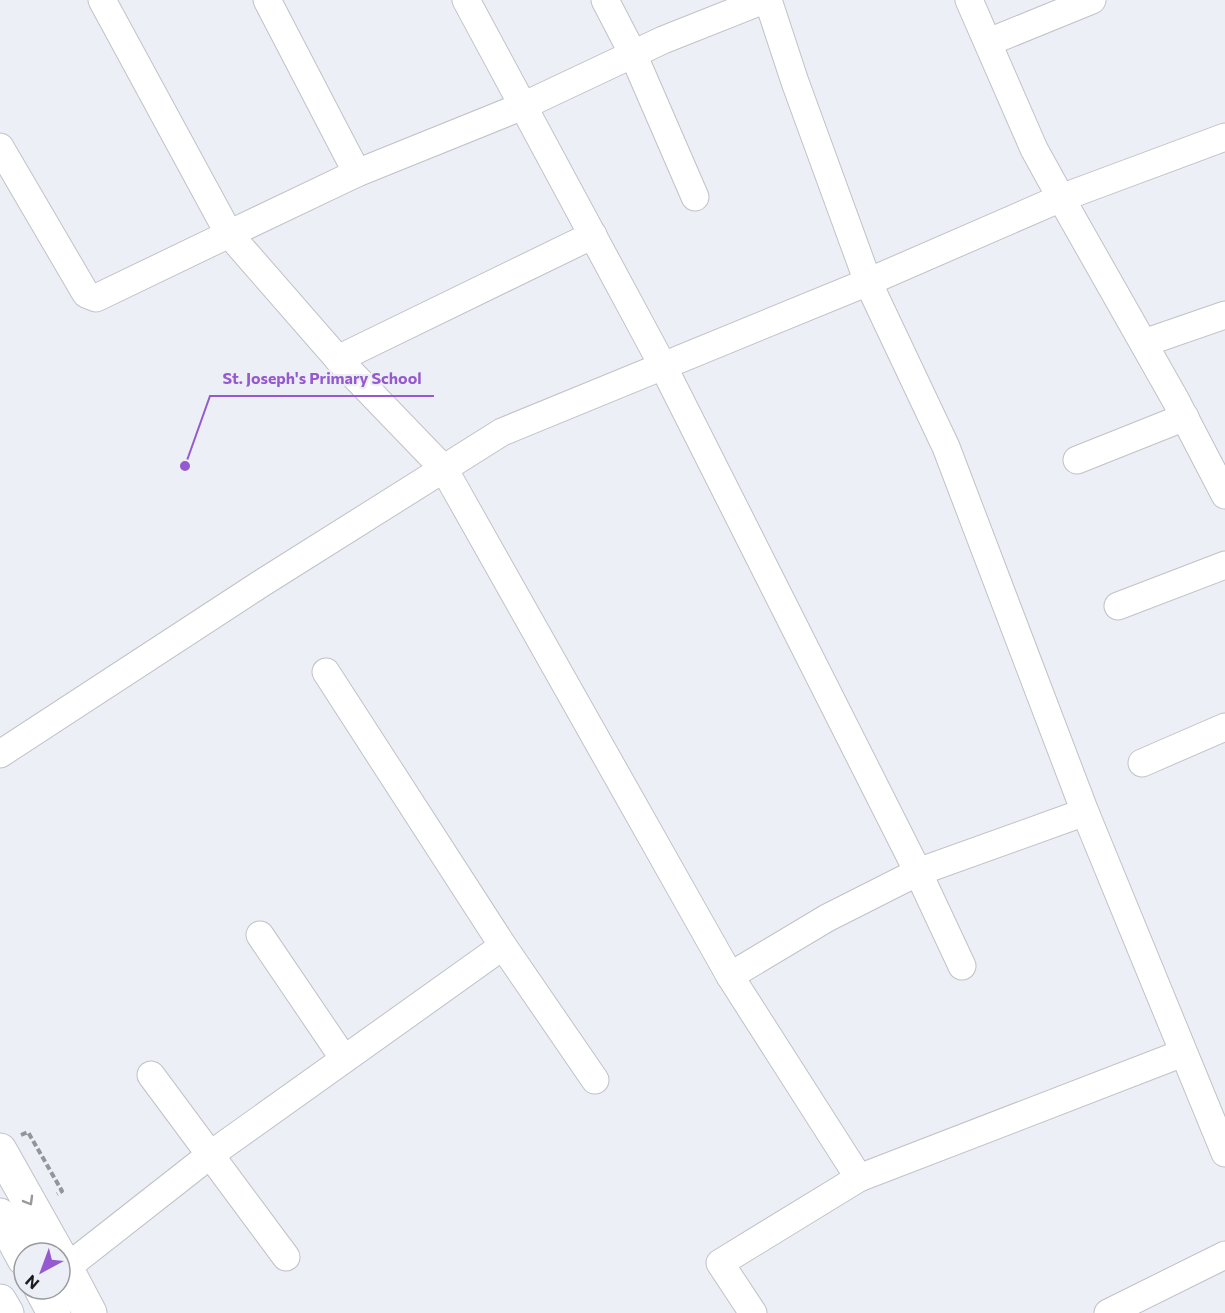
<svg xmlns="http://www.w3.org/2000/svg" width="1225" height="1313" font-family="Commissioner,sans-serif">
<style>
.lines{fill:none;stroke-linecap:round;stroke-linejoin:round}
.minor-casing{stroke:#bfc2c7;stroke-width:29}
.tertiary-casing{stroke:#bfc2c7;stroke-width:35}
.trunk-casing{stroke:#bfc2c7;stroke-width:35}
.path{stroke:#939599;stroke-width:4;stroke-dasharray:6 3;stroke-linecap:butt}
.minor{stroke:#fff;stroke-width:27}
.tertiary{stroke:#fff;stroke-width:33}
.trunk{stroke:#fff;stroke-width:33}
.oneway{stroke:#99999a}
.leader{fill:none;stroke:#9559d0;stroke-width:2}
.callout-dot{fill:#9559d0;stroke:#eceff5;stroke-width:2}
.callout-label{font-size:16px;text-anchor:middle;font-weight:bold;fill:#9559d0;stroke:#eceff5;stroke-width:4.5;stroke-linejoin:round;paint-order:stroke}
</style>
<rect width="100%" height="100%" fill="#eceff5"/>
<g class="lines">
<defs>
<g id="minor">
<path d="M267,0L357,173"/>
<path d="M466,0L663,366L918,872L962,966"/>
<path d="M605,0L633,54L695,197"/>
<path d="M764,0L663,40L523,106L357,173L229,234L338,359L444,469L730,976L859,1178"/>
<path d="M768,0L795,82L868,282L946,447L1085,812L1225,1153"/>
<path d="M969,0L1034,149L1061,198L1175,399L1225,495"/>
<path d="M989,42L1092,0"/>
<path d="M0,147L86,294L96,298L229,234L102,0"/>
<path d="M1144,343L1225,315"/>
<path d="M338,359L593,235"/>
<path d="M1077,460L1185,417"/>
<path d="M1118,606L1225,565"/>
<path d="M0,754L262,583L502,432L868,282L1061,198L1225,137"/>
<path d="M1142,763L1225,727"/>
<path d="M260,935L344,1059"/>
<path d="M503,946L595,1080"/>
<path d="M730,976L827,918L918,872L1085,812"/>
<path d="M151,1075L286,1257"/>
<path d="M66,1268L210,1155L503,946L326,672"/>
<path d="M753,1313L720,1263L859,1178L1183,1053"/>
<path d="M1108,1313L1225,1255"/>
</g>
<g id="tertiary">
<path d="M0,1150L58,1253"/>
<path d="M60,1256L90,1313"/>
</g>
<g id="trunk">
<path d="M0,1215L24,1259"/>
<path d="M41,1289L54,1313"/>
<path d="M0,1301L7,1313"/>
</g>
</defs>
<!-- minor casing -->
<use href="#minor" class="minor-casing"/>
<!-- tertiary casing -->
<use href="#tertiary" class="tertiary-casing"/>
<!-- trunk casing -->
<use href="#trunk" class="trunk-casing"/>
<!-- path -->
<path class="path" d="M21,1135L28,1132L62,1191L57,1194"/>
<!-- minor -->
<use href="#minor" class="minor"/>
<!-- tertiary -->
<use href="#tertiary" class="tertiary"/>
<!-- trunk -->
<use href="#trunk" class="trunk"/>
</g>
<!-- one-way arrows -->
<defs><path id="oneway-chevron" d="M-2-3.5L2.5 0L-2 3.5" fill="none" stroke-width="1.6" stroke-linecap="round" stroke-linejoin="round" transform="scale(1.5)"/></defs>
<use class="oneway" href="#oneway-chevron" transform="translate(29 1201) rotate(60)"/>
<!-- callouts -->
<path class="leader" d="M185 466L210 396H434"/>
<circle class="callout-dot" cx="185" cy="466" r="6"/>
<g class="callout-label">
<text x="322" y="384">St. Joseph's Primary School</text>
</g>
<!-- north arrow -->
<g transform="translate(42 1271) rotate(221)"><circle r="28" fill="#eceff5" stroke="#999b9f" stroke-width="1.5"/>
<path d="M0-4.5L10 22L0 15L-10 22Z" fill="#9559d0"/>
<text y="-9" font-size="16" font-weight="bold" text-anchor="middle" fill="#1c1c1e">N</text>
</g>
</svg>
